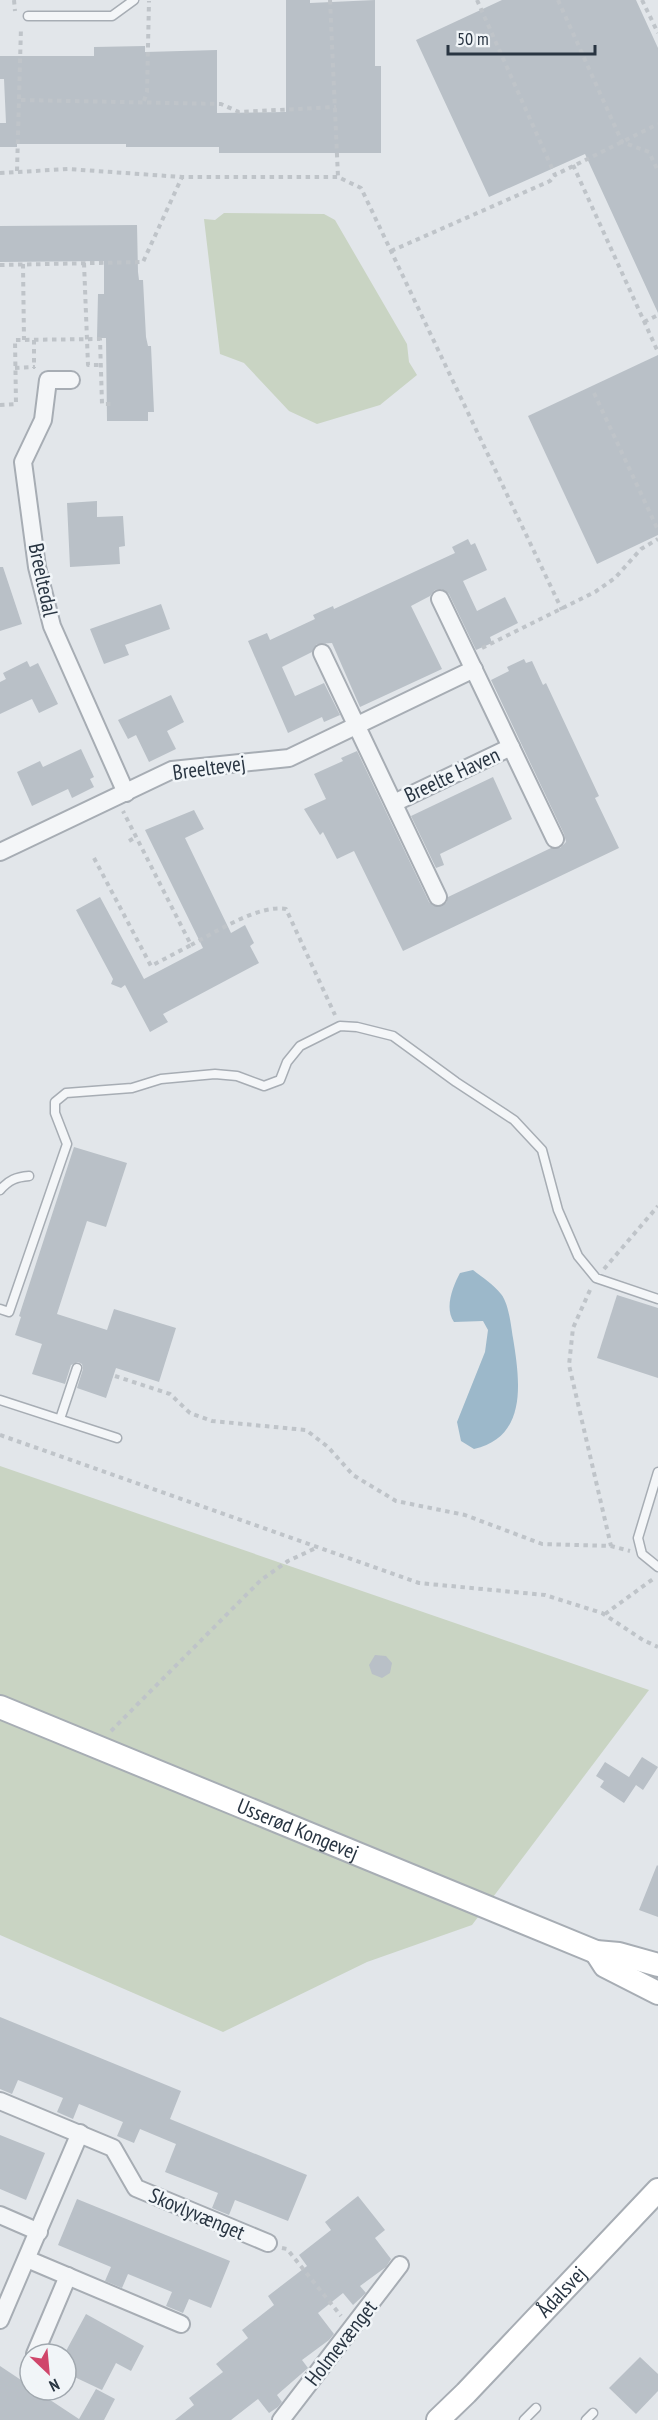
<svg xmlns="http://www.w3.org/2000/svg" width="658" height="2420" font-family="'PT Sans Narrow',sans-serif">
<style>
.green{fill:#c9d4c3}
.water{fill:#9cb8ca}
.building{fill:#b9c0c7}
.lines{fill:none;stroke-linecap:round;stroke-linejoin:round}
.lane-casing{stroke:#a7adb4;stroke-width:11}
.street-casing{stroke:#a7adb4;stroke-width:20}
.secondary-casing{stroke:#a7adb4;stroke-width:26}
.path{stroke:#bfc4c9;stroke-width:4;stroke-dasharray:4.5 4.5;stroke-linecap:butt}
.lane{stroke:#f4f6f8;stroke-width:8}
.street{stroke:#f4f6f8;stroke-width:16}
.secondary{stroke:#fff;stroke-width:22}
.labels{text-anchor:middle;stroke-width:5;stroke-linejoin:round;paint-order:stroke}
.street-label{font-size:21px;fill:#293542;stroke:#f1f5f8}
</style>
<rect width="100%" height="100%" fill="#e2e6ea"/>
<!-- green -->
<g class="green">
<path d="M224,213L324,214L335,220L407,344L409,362L417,375L380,405L317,424L289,411L244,363L220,354L204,219L215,220Z"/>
<path d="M0,1466L649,1690L472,1925L367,1962L223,2032L0,1935Z"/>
</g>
<!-- water -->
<path class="water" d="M473,1270C482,1277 494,1285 501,1294C509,1304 511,1326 513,1338C520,1381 528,1437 474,1449L461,1441L457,1422L485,1352L488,1330L483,1321L454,1322C444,1308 453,1286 460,1273Z"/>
<!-- building -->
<g class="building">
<path d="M286,0H310V3L375,0V66H381V153H219V147H126V144H17V147H0V123H6L4,79H0V56H94V47L145,46V52L217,50V113L286,112Z"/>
<path d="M502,0H636L658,48V313L585,154L489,197L416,40Z"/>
<path d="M137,225L138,272L139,280H143L146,337L148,346H151L154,412H148V421H107L106,338H97L98,294H104V261L0,262V226Z"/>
<path d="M658,355V535L597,564L528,416Z"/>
<path d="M97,501V517L123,516L125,546L119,547L120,564L70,567L67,503Z"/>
<path d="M468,539L471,545L475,543L487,570L463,581L477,611L505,597L518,623L490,637L492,643L476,650L449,594L441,589L435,590L430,596L411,606L442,669L360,707L332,643L317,644L312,652L282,667L295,696L324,683L340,715L324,722L322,717L288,733L248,641L267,633L270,640L315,619L313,615L333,606L334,609L455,553L452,547Z"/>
<path d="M0,567H3L22,624L0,631Z"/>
<path d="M161,604L170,629L125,645L129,655L104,664L90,629Z"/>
<path d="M524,659L526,663L532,661L543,685L546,683L599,796L595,798L619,848L403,951L354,851L337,859L323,832L320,835L304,809L326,799L314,774L343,761L341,758L357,751L429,902L437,907L446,903L448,897L551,848H560L566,842L564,834L491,680L509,671L507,667Z"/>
<path d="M27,661L30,667L38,663L58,704L39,713L32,699L0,714V682L6,679L3,673Z"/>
<path d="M171,695L184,722L167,731L176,749L149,762L136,735L128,739L118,720Z"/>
<path d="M81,749L94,777L90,779L94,787L72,798L68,789L32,806L17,772L40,761L43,767Z"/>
<path d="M493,777L512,819L440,854L444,865L436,868L411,816Z"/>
<path d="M194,810L204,829L185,838L231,933L245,925L254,943L250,946L259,963L163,1014L168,1022L150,1032L125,985L121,988L111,984L113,979L76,910L100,897L144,979L203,948L145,830Z"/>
<path d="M74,1147L127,1163L106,1227L87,1221L57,1314L107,1330L114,1309L176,1328L159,1382L116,1368L106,1398L77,1388L83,1369L82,1364L78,1362L71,1365L65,1384L32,1374L42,1344L15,1335L21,1317L19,1316Z"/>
<path d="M617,1295L658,1308V1378L597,1358Z"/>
<path d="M375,1655L386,1656L392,1663L390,1673L382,1678L372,1674L369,1665Z"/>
<path d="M642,1757L658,1767L643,1790L636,1785L624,1803L600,1787L604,1781L596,1776L605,1762L629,1777Z"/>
<path d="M657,1865L658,1866V1917L639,1910Z"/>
<path d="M0,2017L181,2091L170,2119L307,2175L288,2221L235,2200L229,2215L212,2208L218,2193L165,2172L176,2144L140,2129L134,2143L117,2136L123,2122L79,2104L73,2119L57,2112L63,2098L18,2080L12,2094L0,2089Z"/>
<path d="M0,2135L45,2153L26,2200L0,2189Z"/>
<path d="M358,2196L385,2230L375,2238L391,2259L386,2267L360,2286L366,2293L353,2305L343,2293L318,2313L334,2334L329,2340L302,2360L308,2368L277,2395L282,2402L278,2407L269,2413L258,2399L231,2420H175L194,2405L189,2398L223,2372L216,2364L248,2338L242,2330L274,2305L268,2296L307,2266L299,2255L331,2230L325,2222Z"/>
<path d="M77,2199L230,2261L211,2308L189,2299L183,2313L166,2306L172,2292L128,2274L122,2288L105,2281L111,2267L58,2245Z"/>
<path d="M86,2314L144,2346L131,2371L116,2363L102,2390L66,2373V2351Z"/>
<path d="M640,2357L658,2374V2391L636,2414L609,2388Z"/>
<path d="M0,2366L30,2386V2390H35L79,2419L96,2389L115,2399L104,2420H0Z"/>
</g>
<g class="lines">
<defs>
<g id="lane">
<path d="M28,16H112L134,0"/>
<path d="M0,1190C9,1180 16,1177 29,1176"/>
<path d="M0,1309L9,1312L67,1144L55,1113V1102L66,1093L132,1088L161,1079L215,1074L237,1076L264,1086L280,1080L287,1062L300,1046L340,1026L357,1027L393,1036L456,1082L514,1120L542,1150L558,1210L578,1256L596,1278L658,1299"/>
<path d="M0,1400L117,1438"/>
<path d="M60,1419L77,1368"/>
<path d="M658,1472L638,1538L642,1554L658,1567"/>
<path d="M524,2420L536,2408"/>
<path d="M586,2420L593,2413"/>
</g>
<g id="street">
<path d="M71,380H48L43,420L23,462L37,567L52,626L126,793"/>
<path d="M440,599L555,839"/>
<path d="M322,653L438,897"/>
<path d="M394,803L511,747"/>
<path d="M0,852L172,770L289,758L474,669"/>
<path d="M0,2101L113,2148L136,2188L268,2243"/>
<path d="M0,2215L39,2232"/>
<path d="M27,2259L181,2324"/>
<path d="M0,2320L80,2133"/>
<path d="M35,2354L68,2276"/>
<path d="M281,2420L400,2265"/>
</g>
<g id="secondary">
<path id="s1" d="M0,1707L596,1952L619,1954L658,1965"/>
<path d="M596,1952L605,1966L658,1993"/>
<path id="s2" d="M438,2420L466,2393L658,2190"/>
</g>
</defs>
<!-- lane casing -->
<use href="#lane" class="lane-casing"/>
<!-- street casing -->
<use href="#street" class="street-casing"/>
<!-- secondary casing -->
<use href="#secondary" class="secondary-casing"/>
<!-- path -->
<g class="path">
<path d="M14,0L15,11"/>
<path d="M330,0L338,177"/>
<path d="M477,0L555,175L658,124"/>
<path d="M558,0L622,142L649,152L658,171"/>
<path d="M642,0L658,33"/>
<path d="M21,100L221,104L239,112L336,107"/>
<path d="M144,101L147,92L149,1"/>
<path d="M573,165L658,352"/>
<path d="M17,171L21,27"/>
<path d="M0,173L68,169L182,177H338L361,188L562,610"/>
<path d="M391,251L550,181L555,175"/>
<path d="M84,263L88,365H101"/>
<path d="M23,264L24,340"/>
<path d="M0,265L143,262L182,177"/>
<path d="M644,322L658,315"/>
<path d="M34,340V368"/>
<path d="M15,368L35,367"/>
<path d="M594,393L658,530"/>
<path d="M0,405L16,404L15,340L100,339L102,404H111"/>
<path d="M482,648L595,592L615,578L641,549L658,539"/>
<path d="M129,841L136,837"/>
<path d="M94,858L151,966L191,945L123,811"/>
<path d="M191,945C216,932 259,904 286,909L335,1015"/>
<path d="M604,1269L658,1206"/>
<path d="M590,1290L573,1328L569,1365L611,1546"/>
<path d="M115,1376L170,1394L190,1413L212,1421L306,1430L328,1447L353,1475L396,1501L465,1515L542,1544L611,1546L630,1551"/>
<path d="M0,1435L419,1583L545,1595L602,1613L643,1640L658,1647"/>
<path d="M605,1614L653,1579"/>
<path d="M111,1731L261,1580L288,1561L318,1547"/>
<path d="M282,2248L287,2249L341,2316"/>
</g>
<!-- lane -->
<use href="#lane" class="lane"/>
<!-- street -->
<use href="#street" class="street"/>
<!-- secondary -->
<use href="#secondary" class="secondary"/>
</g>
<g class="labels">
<!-- street labels -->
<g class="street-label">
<text transform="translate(43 580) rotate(78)" y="7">Breeltedal</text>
<text transform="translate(209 768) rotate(-8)" y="7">Breeltevej</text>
<text transform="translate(452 775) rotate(-25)" y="7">Breelte Haven</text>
<text dy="7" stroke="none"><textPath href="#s1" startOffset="322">Usserød Kongevej</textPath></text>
<text transform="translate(197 2214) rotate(23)" y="7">Skovlyvænget</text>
<text dy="7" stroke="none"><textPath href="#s2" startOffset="178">Ådalsvej</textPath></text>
<text transform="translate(341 2343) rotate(-52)" y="7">Holmevænget</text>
</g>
</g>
<!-- north arrow -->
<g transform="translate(48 2372) rotate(154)"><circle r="28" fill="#f1f5f8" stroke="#a1a8af" stroke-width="1.5"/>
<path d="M0-4.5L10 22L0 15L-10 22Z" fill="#d0466b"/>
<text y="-9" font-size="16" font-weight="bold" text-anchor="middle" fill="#293542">N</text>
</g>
<!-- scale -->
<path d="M448 45v9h147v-9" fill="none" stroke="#293542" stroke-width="3"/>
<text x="457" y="45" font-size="18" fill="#293542" stroke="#f1f5f8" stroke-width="4.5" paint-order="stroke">50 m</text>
</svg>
